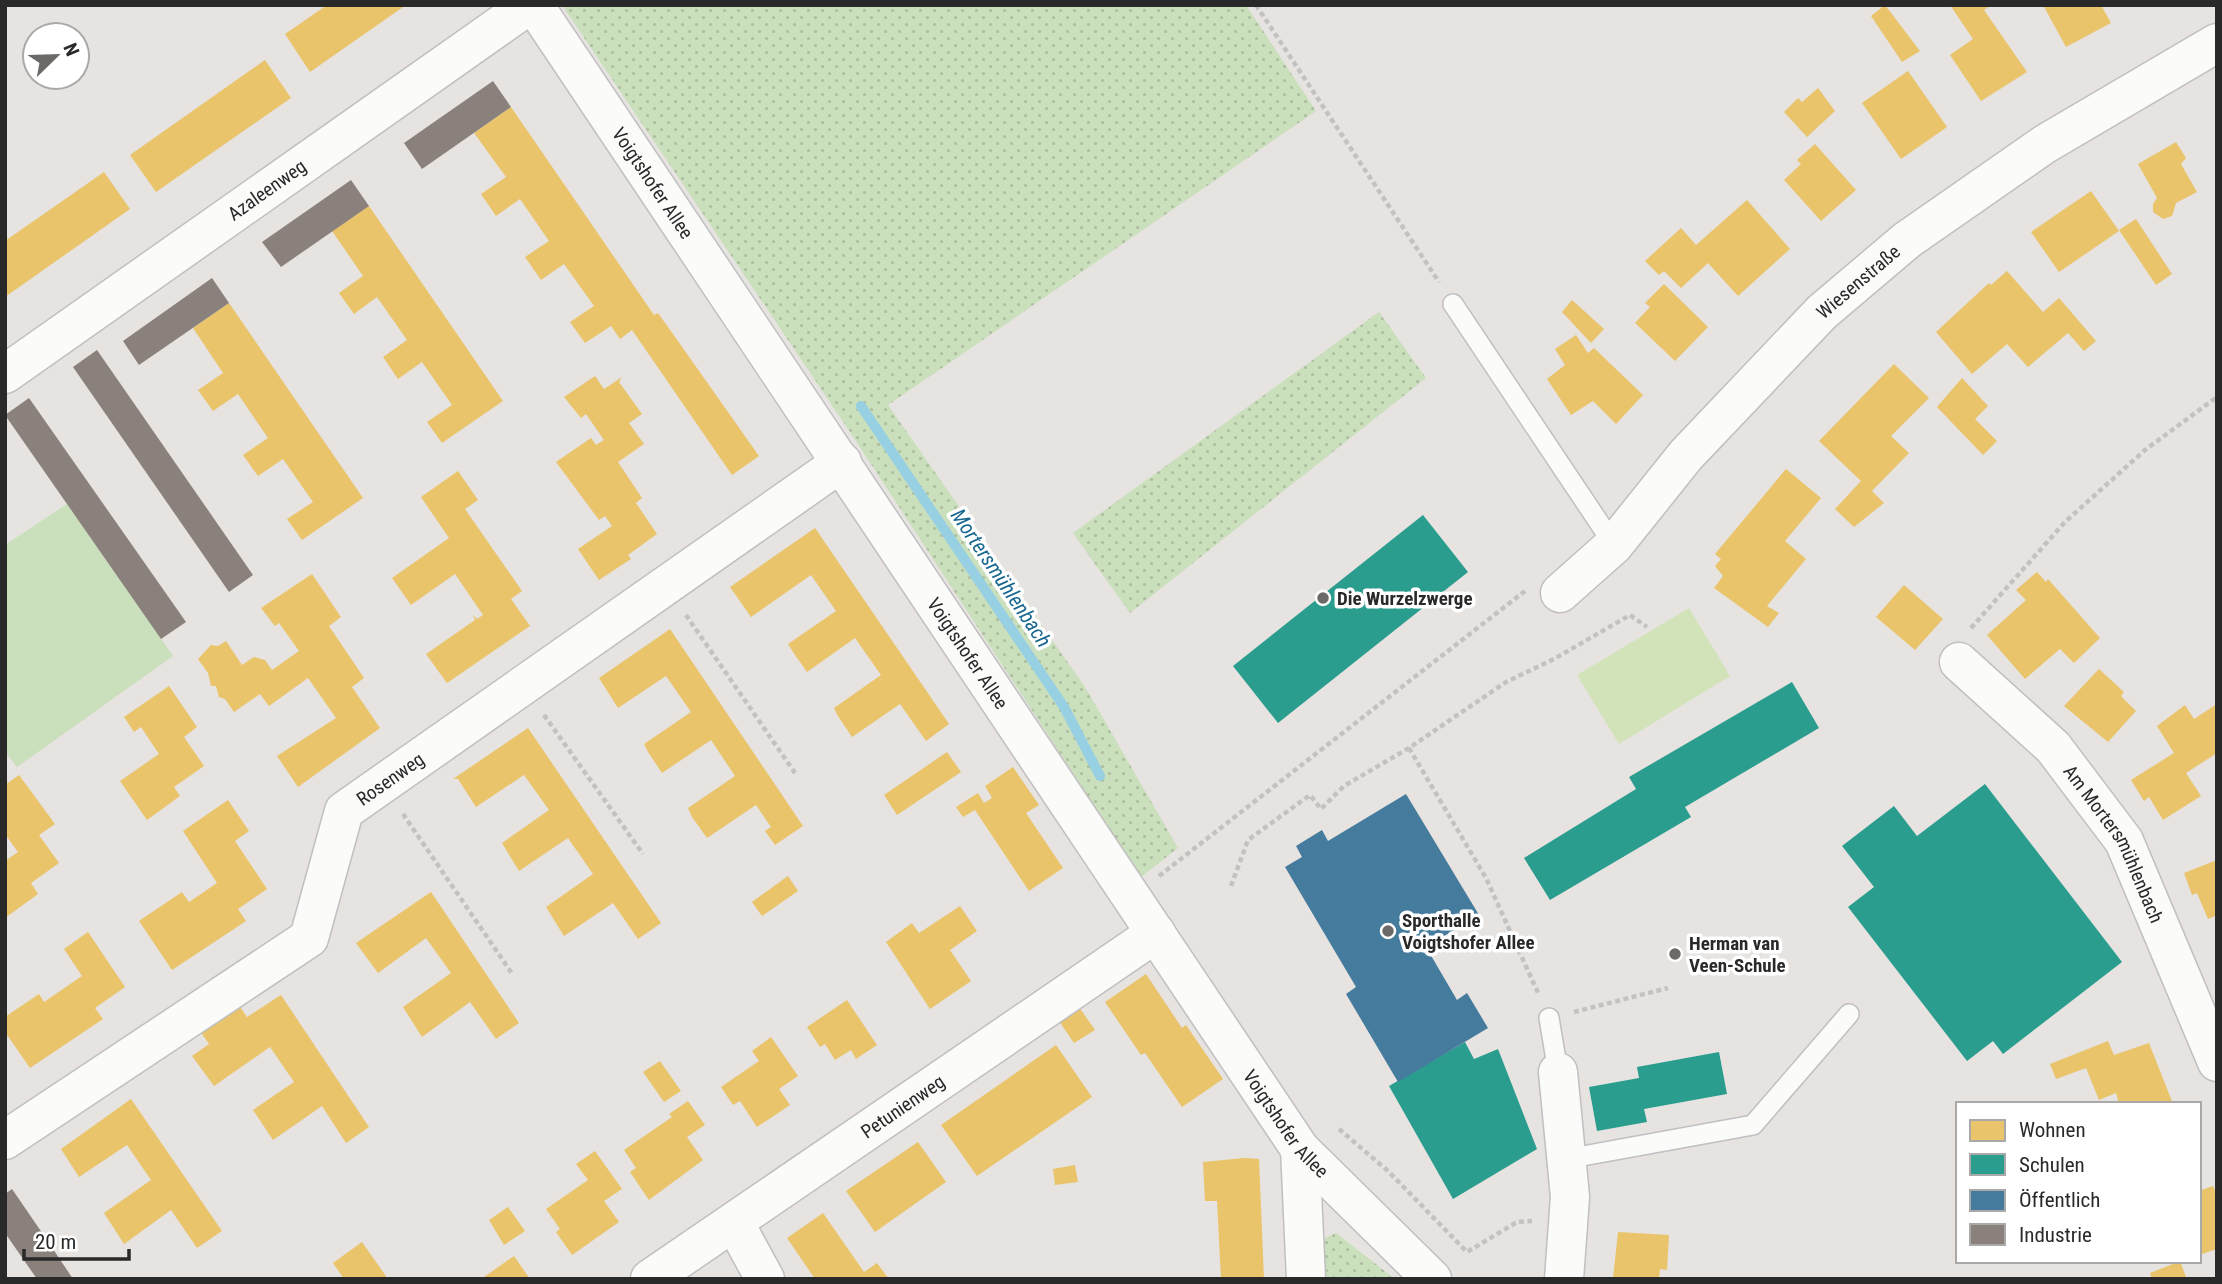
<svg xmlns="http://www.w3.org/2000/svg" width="2222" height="1284" font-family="'Roboto Condensed',sans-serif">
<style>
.grass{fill:url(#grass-dots)}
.park{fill:#cadfbb}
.pitch{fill:#d3e3b9}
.homes{fill:#e9c46a}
.schools{fill:#2a9d8f}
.public{fill:#457b9d}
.industry{fill:#8a817c}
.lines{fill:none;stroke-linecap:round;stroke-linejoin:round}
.stream{stroke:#98d0e3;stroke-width:10}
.service-casing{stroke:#c0bfc1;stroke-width:22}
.minor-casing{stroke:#c0bfc1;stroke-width:41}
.path{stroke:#c3c2c2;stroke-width:4.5;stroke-dasharray:5 3.5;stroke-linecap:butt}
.service{stroke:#fbfbfa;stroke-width:19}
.minor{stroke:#fbfbfa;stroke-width:38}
.poi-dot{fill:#6b6a69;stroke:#fff;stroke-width:2.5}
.labels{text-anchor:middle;stroke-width:7;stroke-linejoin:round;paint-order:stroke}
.street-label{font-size:19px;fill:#292929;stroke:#fff}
.poi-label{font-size:19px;font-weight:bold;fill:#292929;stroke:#fff;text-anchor:start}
.water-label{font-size:21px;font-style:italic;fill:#18678e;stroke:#fff}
</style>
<defs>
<pattern id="grass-dots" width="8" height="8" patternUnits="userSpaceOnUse" patternTransform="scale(1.75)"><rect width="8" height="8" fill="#cadfbb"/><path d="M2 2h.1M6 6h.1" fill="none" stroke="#aebfa1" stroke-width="1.8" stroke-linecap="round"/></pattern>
</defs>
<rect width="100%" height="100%" fill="#e6e3e0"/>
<!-- grass -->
<g class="grass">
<path d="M562,5H1246L1316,111L888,405L1085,687L1178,848L1141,877L850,432Z"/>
<path d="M1379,312L1426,378L1130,613L1073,533Z"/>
<path d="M1336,1233L1395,1279H1324L1321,1240Z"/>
</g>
<!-- park -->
<path class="park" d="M67,504L173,656L17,767L5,751V545Z"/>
<!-- pitch -->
<path class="pitch" d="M1689,608L1730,676L1619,744L1577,675Z"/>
<!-- homes -->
<g class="homes">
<path d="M327,5H406L310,72L285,34Z"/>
<path d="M1885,5L1920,51L1902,62L1871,16Z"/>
<path d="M1950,5H1991L1984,10L2027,72L1981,101L1950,55L1973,39Z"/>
<path d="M2043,5H2101L2111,23L2066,47Z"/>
<path d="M265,60L291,98L156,192L130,155Z"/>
<path d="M1908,71L1947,127L1901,159L1862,103Z"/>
<path d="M1818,88L1835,111L1807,137L1784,112L1798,98L1802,102Z"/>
<path d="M511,107L654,315L658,313L668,327L759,456L732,475L632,330L620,339L611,326L585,343L570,322L594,306L564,264L541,280L525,257L549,241L520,199L496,216L481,194L506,177L474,133Z"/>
<path d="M2176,142L2186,158L2181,164L2197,192L2176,203L2172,216L2163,219L2153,212V204L2157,198L2138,164Z"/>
<path d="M1815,144L1856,190L1821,221L1784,180L1801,164L1797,160Z"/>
<path d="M104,172L130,209L5,297V241Z"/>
<path d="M2091,191L2119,231L2059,272L2031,232Z"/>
<path d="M1747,200L1790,249L1738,296L1708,263L1681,288L1664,271L1659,275L1645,261L1681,228L1696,245Z"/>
<path d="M369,206L503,401L442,443L427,422L452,405L422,362L398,379L383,357L407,340L377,297L354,314L339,293L363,276L332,231Z"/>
<path d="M2136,219L2172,274L2156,285L2119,230Z"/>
<path d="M2007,271L2043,312L2059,298L2096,341L2084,351L2068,333L2028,367L2007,344L1972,374L1936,332L1989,283L1991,285Z"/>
<path d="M1664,284L1708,327L1675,361L1635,323L1650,307L1645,303Z"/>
<path d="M1572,300L1604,329L1591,343L1562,312Z"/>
<path d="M229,303L363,498L302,540L287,519L313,502L283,459L258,476L243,455L268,438L238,394L213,411L198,390L223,373L193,328Z"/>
<path d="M1576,335L1588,353L1594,348L1643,395L1616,424L1593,401L1571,415L1547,379L1565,365L1555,349Z"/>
<path d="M1894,364L1929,398L1891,436L1909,453L1872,491L1884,503L1854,527L1835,509L1861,481L1819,441Z"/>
<path d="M595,376L604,389L622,377L619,382L642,414L629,423L644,444L618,462L642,498L636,503L657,534L628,555L631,559L599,580L578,549L612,526L605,516L599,520L556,462L591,438L596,445L604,440L586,414L581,418L564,397Z"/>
<path d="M1962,378L1988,406L1975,419L1997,441L1983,455L1937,407Z"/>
<path d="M1786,469L1821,498L1785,541L1806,559L1767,606L1779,613L1768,627L1714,588L1723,576L1715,566L1721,559L1715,554Z"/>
<path d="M458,471L478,500L465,509L522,591L511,599L530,626L447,683L426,654L475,620L473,615L477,619L483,615L455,574L411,605L392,578L449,538L421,497Z"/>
<path d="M815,528L949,724L926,741L900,704L852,737L838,716L834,708L881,675L855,638L807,672L793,652L788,644L836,611L811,575L751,617L730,587Z"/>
<path d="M2037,572L2046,582L2048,579L2100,638L2074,663L2060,649L2025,679L1987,635L2026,600L2016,590Z"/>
<path d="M312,574L341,617L329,626L364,678L352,687L380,728L298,787L277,756L336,718L308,678L269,706L260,694L234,712L225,699L219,697L216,686H211L208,673L198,659L211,645L218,646L226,641L242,665L254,657L265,660L272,670L299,651L279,623L275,626L261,608Z"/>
<path d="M1904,585L1943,619L1915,650L1876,617Z"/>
<path d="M670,629L803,826L775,845L765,831L771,827L756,805L707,838L692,817L688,808L735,776L711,740L662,773L648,752L644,744L691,712L666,676L618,708L599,678Z"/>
<path d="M2099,669L2124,692L2121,696L2136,711L2108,742L2064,706Z"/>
<path d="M169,686L197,727L184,737L204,766L174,787L180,796L147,820L120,781L159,754L141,727L134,732L124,717Z"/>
<path d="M2217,704V753L2186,773L2201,796L2163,820L2149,797L2144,801L2131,780L2174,753L2157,726L2185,705L2194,719Z"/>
<path d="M528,728L661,923L638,939L613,903L564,936L546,907L593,874L568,838L519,871L502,843L549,810L524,775L476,807L458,779H453Z"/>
<path d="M947,752L961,772L897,815L884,795Z"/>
<path d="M1013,767L1039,805L1026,813L1063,868L1029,891L975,810L963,817L956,807L978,793L984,803L992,798L985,786Z"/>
<path d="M19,775L55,824L39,835L59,863L31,883L38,894L5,918V861L18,852L5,834V785Z"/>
<path d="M228,800L249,831L235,841L267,889L238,909L246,921L172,970L139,921L182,892L189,902L217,883L183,831Z"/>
<path d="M2217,860V915L2208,919L2197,893L2192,895L2184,873Z"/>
<path d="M788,876L798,891L762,916L752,902Z"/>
<path d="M431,892L519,1023L496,1039L470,1002L422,1037L403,1007L451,973L426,938L378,973L356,943Z"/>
<path d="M960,906L977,931L950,950L971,981L930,1009L886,942L912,923L919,933Z"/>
<path d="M88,932L125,987L95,1008L103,1019L30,1068L5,1032V1017L39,994L44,1002L82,976L64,949Z"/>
<path d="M1146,974L1182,1028L1186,1025L1223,1079L1182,1107L1145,1053L1141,1055L1105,1002Z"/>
<path d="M281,995L369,1127L346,1143L322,1106L273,1140L253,1110L294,1082L270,1047L214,1086L192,1056L209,1044L200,1031L238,1004L247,1017Z"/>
<path d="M847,1000L877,1045L856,1059L851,1050L835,1060L825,1044L820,1047L807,1027Z"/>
<path d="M1079,1007L1095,1030L1074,1043L1059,1021Z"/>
<path d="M771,1037L798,1076L779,1089L790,1105L757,1127L740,1101L733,1105L721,1087L759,1061L752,1051Z"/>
<path d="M2108,1041L2114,1055L2149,1043L2173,1104H2119L2116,1093L2099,1100L2086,1068L2056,1079L2050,1064Z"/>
<path d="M1056,1045L1092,1097L977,1176L941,1125Z"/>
<path d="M660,1061L681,1091L664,1102L643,1072Z"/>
<path d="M131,1099L222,1231L197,1248L171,1210L124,1244L104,1213L151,1180L127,1145L79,1177L61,1149Z"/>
<path d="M688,1101L705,1125L687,1137L703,1160L649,1200L630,1172L636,1168L624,1150L672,1117L669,1114Z"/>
<path d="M918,1142L946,1182L875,1232L846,1191Z"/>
<path d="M595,1151L622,1189L604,1201L619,1222L572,1255L556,1232L560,1229L546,1209L588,1180L576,1164Z"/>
<path d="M1244,1158L1259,1159L1264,1279H1221L1217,1201H1205L1203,1162Z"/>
<path d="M1075,1165L1078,1182L1055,1185L1053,1169Z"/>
<path d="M2213,1186L2217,1195V1249L2199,1255V1191Z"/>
<path d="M508,1207L525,1231L504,1245L489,1220Z"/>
<path d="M823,1213L864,1272L877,1263L889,1279H815L787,1238Z"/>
<path d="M1618,1232L1669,1235L1667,1270L1660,1269L1659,1279H1613Z"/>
<path d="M362,1242L388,1279H344L333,1263Z"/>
<path d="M514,1256L530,1279H481Z"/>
<path d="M2172,1261H2180L2186,1277L2152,1279L2150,1273L2173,1264Z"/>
</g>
<!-- schools -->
<g class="schools">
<path d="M1423,515L1468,572L1278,723L1233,666Z"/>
<path d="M1792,682L1819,728L1685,807L1691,817L1550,900L1524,858L1636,789L1629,777Z"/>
<path d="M1985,784L2122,962L2003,1054L1993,1041L1967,1061L1848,907L1874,887L1842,846L1894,806L1917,836Z"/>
<path d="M1465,1042L1474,1059L1498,1049L1537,1149L1453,1199L1389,1086Z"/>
<path d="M1719,1052L1727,1094L1644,1109L1647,1122L1597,1131L1589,1087L1639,1078L1637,1067Z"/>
</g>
<!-- public -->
<path class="public" d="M1406,794L1479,915L1426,947L1457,1000L1467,993L1488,1028L1398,1082L1346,994L1356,987L1285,867L1302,857L1296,846L1322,830L1328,841Z"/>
<!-- industry -->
<g class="industry">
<path d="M493,81L511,107L422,169L404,143Z"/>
<path d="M351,180L369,206L281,267L262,242Z"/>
<path d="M212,278L229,303L139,365L123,341Z"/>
<path d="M97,350L253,575L229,592L73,367Z"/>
<path d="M29,398L186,622L161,639L5,415Z"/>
<path d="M12,1189L47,1240L73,1279H37L5,1233V1194Z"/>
</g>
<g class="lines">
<!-- stream -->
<path class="stream" d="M861,406L1064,707L1100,776"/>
<defs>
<g id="service">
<path d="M1453,304L1614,545"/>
<path d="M1549,1018L1558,1072"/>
<path d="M1566,1159L1753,1125L1849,1014"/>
</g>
<g id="minor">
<path id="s1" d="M534,5L1300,1149L1432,1279"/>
<path id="s2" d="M5,374L529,5"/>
<path id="s3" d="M1560,593L1614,545L1686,455L1822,312L1907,240L2045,144L2217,43"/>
<path id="s4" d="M1959,662L2053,747L2124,841L2217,1062"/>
<path d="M1558,1072L1570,1197L1564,1279"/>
<path id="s5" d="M5,1140L309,938L344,811L842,462"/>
<path d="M1300,1149L1306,1279"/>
<path d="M734,1222L765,1279"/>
<path id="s6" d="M650,1279L1156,933"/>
</g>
</defs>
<!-- service casing -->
<use href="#service" class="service-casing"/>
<!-- minor casing -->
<use href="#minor" class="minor-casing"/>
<!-- path -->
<g class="path">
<path d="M1256,5L1439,282"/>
<path d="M686,615L795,773"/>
<path d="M1971,628L2065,522L2145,450L2217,397"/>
<path d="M544,715L643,854"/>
<path d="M1409,748L1486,878L1539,995"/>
<path d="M403,814L513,975"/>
<path d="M1159,876L1525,591"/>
<path d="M1231,886L1248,840L1310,795L1321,809L1344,786L1409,748L1506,682L1554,659L1630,615L1647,627"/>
<path d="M1574,1012L1668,988"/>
<path d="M1339,1129L1388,1171L1467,1252L1517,1222L1532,1221"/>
</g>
<!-- service -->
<use href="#service" class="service"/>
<!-- minor -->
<use href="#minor" class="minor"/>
</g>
<!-- markers -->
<g class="poi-dot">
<circle cx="1323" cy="598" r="7"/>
<circle cx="1388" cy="931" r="7"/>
<circle cx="1675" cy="954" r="7"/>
</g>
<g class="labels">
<!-- street labels -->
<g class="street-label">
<text dy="7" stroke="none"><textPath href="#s1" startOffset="214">Voigtshofer Allee</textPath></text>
<text dy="7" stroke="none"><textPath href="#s2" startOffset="320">Azaleenweg</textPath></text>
<text dy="7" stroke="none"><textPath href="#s3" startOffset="432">Wiesenstraße</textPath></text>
<text dy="7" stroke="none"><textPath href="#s1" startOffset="780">Voigtshofer Allee</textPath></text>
<text dy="7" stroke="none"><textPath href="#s5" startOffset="553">Rosenweg</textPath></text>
<text dy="7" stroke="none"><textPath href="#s4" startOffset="242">Am Mortersmühlenbach</textPath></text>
<text dy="7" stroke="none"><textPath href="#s6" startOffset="306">Petunienweg</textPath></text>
<text dy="7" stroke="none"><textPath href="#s1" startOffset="1348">Voigtshofer Allee</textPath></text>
</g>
<!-- poi labels -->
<g class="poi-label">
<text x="1337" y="605">Die Wurzelzwerge</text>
<text x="1402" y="927">Sporthalle<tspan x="1402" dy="22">Voigtshofer Allee</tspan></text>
<text x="1689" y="950">Herman van<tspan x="1689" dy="22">Veen-Schule</tspan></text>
</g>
<!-- water labels -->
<g class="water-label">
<text transform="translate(1001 578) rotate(56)" y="7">Mortersmühlenbach</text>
</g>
</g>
<!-- border -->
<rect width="2222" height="1284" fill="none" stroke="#292929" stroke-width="14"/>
<!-- legend -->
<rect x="1956" y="1102" width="245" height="161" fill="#ffffff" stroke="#a9a9a9" stroke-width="2"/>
<rect x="1970" y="1120" width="35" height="21" fill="#e9c46a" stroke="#a9a9a9" stroke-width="2"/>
<text x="2019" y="1137" font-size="21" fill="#292929">Wohnen</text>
<rect x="1970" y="1154" width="35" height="21" fill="#2a9d8f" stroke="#a9a9a9" stroke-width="2"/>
<text x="2019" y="1172" font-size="21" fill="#292929">Schulen</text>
<rect x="1970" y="1190" width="35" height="21" fill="#457b9d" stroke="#a9a9a9" stroke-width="2"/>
<text x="2019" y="1207" font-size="21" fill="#292929">Öffentlich</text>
<rect x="1970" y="1224" width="35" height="21" fill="#8a817c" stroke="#a9a9a9" stroke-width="2"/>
<text x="2019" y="1242" font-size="21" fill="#292929">Industrie</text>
<!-- north arrow -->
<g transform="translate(56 56) rotate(67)"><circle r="33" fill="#ffffff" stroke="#a9a9a9" stroke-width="2"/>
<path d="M0-5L12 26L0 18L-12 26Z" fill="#6b6a69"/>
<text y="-10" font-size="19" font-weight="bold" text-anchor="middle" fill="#292929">N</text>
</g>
<!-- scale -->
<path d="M24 1249v10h105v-10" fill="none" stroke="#292929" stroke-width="3.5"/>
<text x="35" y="1249" font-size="21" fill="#292929" stroke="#ffffff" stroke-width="5" paint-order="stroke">20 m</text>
</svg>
